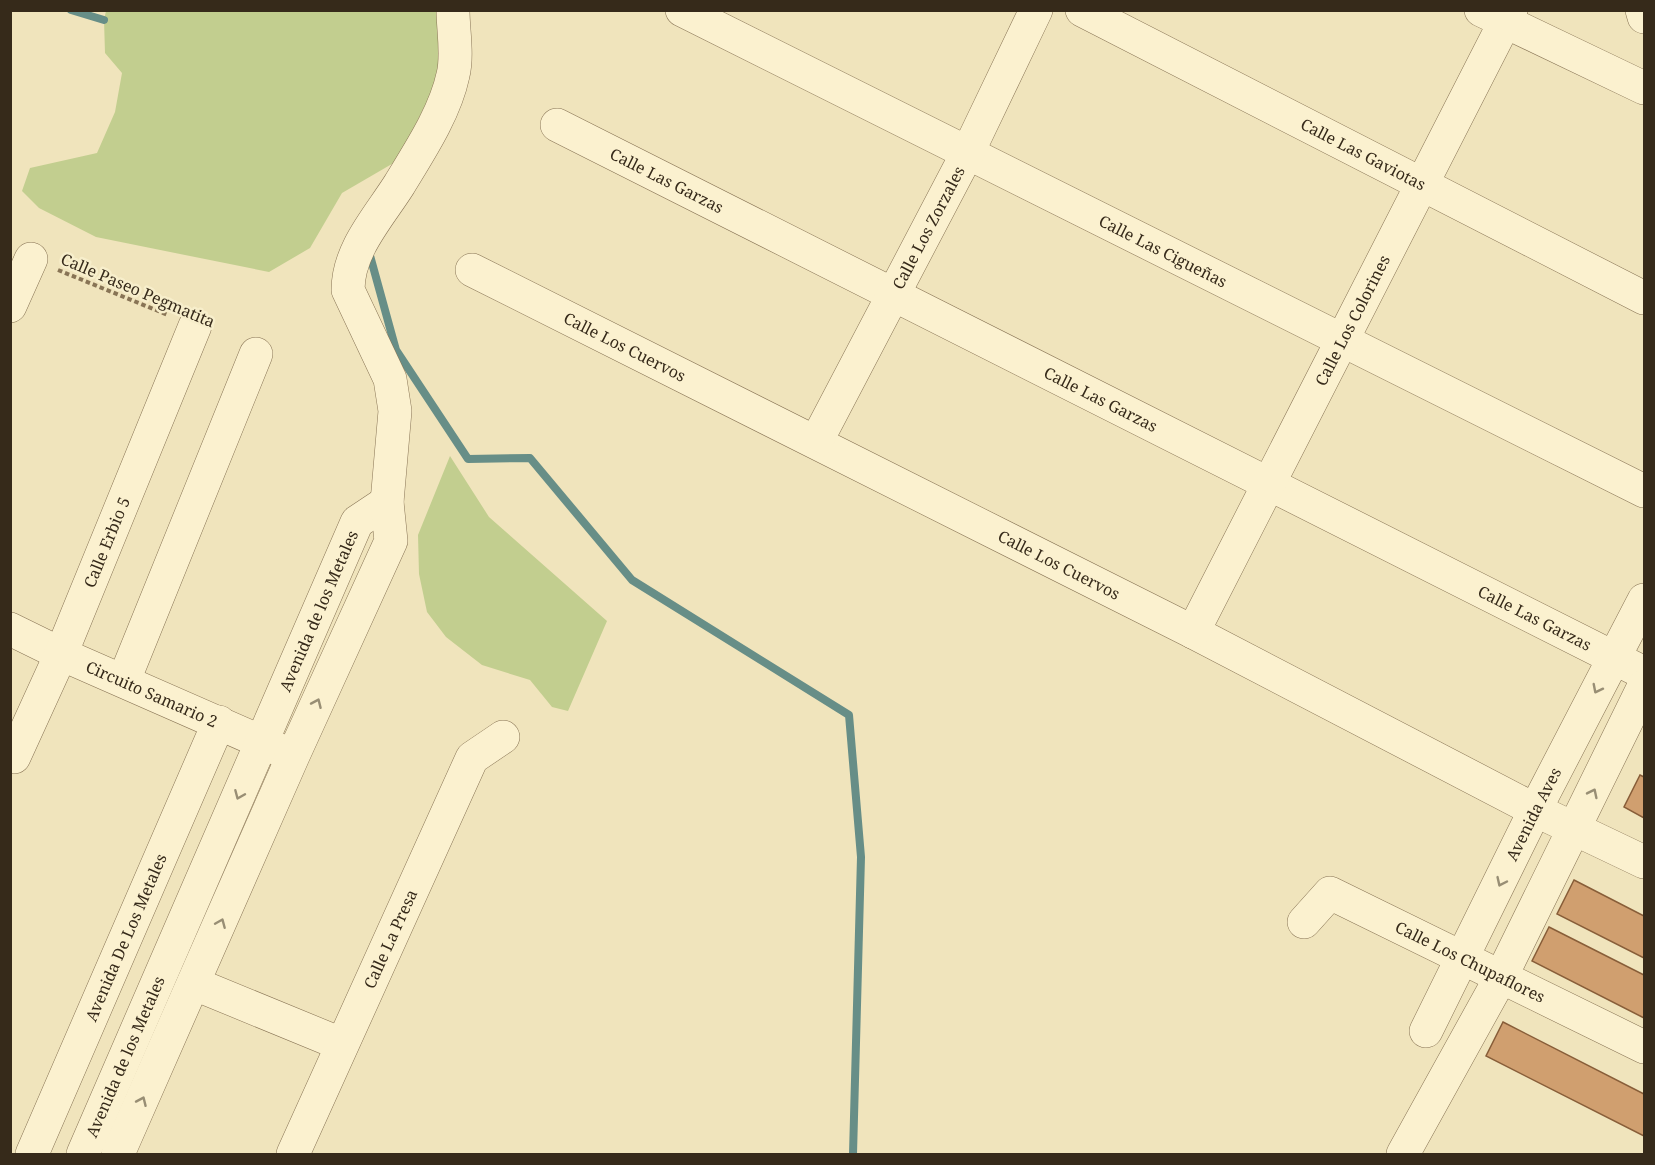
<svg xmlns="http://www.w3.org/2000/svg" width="1655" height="1165" font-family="'Noto Serif',serif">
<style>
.green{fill:#c2ce8f}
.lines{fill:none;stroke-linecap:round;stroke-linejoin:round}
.stream{stroke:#678e87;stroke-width:8}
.building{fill:#d09f6f;stroke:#885e39;stroke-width:1.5}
.minor-casing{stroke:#887455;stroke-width:34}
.path{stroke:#887455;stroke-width:4;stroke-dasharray:4.5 3;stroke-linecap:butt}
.minor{stroke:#fbf1cf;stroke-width:33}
.oneway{stroke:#988e74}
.labels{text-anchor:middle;stroke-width:5;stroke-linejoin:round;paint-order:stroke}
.street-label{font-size:16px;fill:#362a1a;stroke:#f7eecb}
</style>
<rect width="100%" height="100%" fill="#f0e4bc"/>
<!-- green -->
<g class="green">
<path d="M106,11H450L436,84L397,161L342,193L310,248L269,272L96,237L39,208L22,191L30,168L97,153L115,112L122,73L105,53L104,20Z"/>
<path d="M450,456L489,517L607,621L568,711L552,707L530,680L482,665L446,637L427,612L419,574L418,535Z"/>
</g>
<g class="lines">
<!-- stream -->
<g class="stream">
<path d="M71,10L104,20"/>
<path d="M369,252L396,350L468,459L530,458L632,580L849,715L861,857L853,1154"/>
</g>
</g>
<!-- building -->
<g class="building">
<path d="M1640,775L1644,777V818L1624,807Z"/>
<path d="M1574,880L1644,916V958L1557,914Z"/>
<path d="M1549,927L1644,975V1018L1532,961Z"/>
<path d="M1503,1022L1644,1094V1136L1486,1056Z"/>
</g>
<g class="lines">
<defs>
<g id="minor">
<path id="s1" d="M682,10C1003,169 1322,333 1644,491"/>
<path id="s2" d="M1082,10L1644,298"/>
<path d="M1481,10L1644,88"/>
<path d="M1642,10L1644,17"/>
<path id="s3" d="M557,125L1644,673"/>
<path id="s4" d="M472,270L1193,632L1535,810L1644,862"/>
<path d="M10,306L31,259"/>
<path id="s5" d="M816,442L968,152L1036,10"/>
<path id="s6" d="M10,629L61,654L282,751"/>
<path id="s7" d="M1193,632L1511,10"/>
<path d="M124,680L256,354"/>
<path id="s8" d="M14,757L61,654L195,326"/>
<path id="s9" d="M1304,922L1330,893L1644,1047"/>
<path d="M195,984L341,1044"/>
<path id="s10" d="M1426,1031L1535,810L1644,600"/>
<path id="s11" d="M32,1154L219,722"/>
<path id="s12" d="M83,1154L357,522L387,502"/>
<path d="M118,1154L293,756L391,541L387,502L395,411L390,379L348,290C348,250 378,218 399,185C419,152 445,113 453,75C458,55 453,30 453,10"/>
<path id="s13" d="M293,1154L472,758L503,737"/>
<path d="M1403,1154L1501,977L1644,686"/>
</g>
</defs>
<!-- minor casing -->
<use href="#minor" class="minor-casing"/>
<!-- path -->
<path class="path" d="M58,270L168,315"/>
<!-- minor -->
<use href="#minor" class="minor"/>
</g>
<!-- one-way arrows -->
<defs><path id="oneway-chevron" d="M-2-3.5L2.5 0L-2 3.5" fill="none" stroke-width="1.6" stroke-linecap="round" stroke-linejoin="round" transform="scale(1.5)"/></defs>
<g class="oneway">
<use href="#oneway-chevron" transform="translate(1597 689) rotate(117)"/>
<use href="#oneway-chevron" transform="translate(317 703) rotate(-66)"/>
<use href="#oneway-chevron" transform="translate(1593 793) rotate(-64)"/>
<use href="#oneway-chevron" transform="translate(239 795) rotate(113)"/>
<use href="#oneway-chevron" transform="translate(1501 882) rotate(115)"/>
<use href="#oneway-chevron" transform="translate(221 923) rotate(-67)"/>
<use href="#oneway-chevron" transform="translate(142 1101) rotate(-66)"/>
</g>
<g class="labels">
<!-- street labels -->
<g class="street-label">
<text dy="6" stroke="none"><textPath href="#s2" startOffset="316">Calle Las Gaviotas</textPath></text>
<text dy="6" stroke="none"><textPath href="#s3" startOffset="123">Calle Las Garzas</textPath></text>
<text dy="6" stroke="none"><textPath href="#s5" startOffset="242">Calle Los Zorzales</textPath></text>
<text dy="6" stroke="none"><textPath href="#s1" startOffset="538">Calle Las Cigueñas</textPath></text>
<text transform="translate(138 290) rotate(23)" y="6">Calle Paseo Pegmatita</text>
<text dy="6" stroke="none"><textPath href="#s7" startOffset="350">Calle Los Colorines</textPath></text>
<text dy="6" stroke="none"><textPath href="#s4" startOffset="171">Calle Los Cuervos</textPath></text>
<text dy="6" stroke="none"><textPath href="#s3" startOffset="609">Calle Las Garzas</textPath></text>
<text dy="6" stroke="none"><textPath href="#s8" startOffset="234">Calle Erbio 5</textPath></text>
<text dy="6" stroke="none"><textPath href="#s4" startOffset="657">Calle Los Cuervos</textPath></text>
<text dy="6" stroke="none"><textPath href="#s12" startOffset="592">Avenida de los Metales</textPath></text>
<text dy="6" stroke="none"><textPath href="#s3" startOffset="1095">Calle Las Garzas</textPath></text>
<text dy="6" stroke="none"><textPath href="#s6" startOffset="156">Circuito Samario 2</textPath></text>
<text dy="6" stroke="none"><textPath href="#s10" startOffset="242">Avenida Aves</textPath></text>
<text dy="6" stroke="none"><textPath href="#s11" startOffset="236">Avenida De Los Metales</textPath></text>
<text dy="6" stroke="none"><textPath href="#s13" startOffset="236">Calle La Presa</textPath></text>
<text dy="6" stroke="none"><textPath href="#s9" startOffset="195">Calle Los Chupaflores</textPath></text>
<text dy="6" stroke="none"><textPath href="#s12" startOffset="106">Avenida de los Metales</textPath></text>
</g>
</g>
<!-- border -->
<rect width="1655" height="1165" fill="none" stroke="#362a1a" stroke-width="24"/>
</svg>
